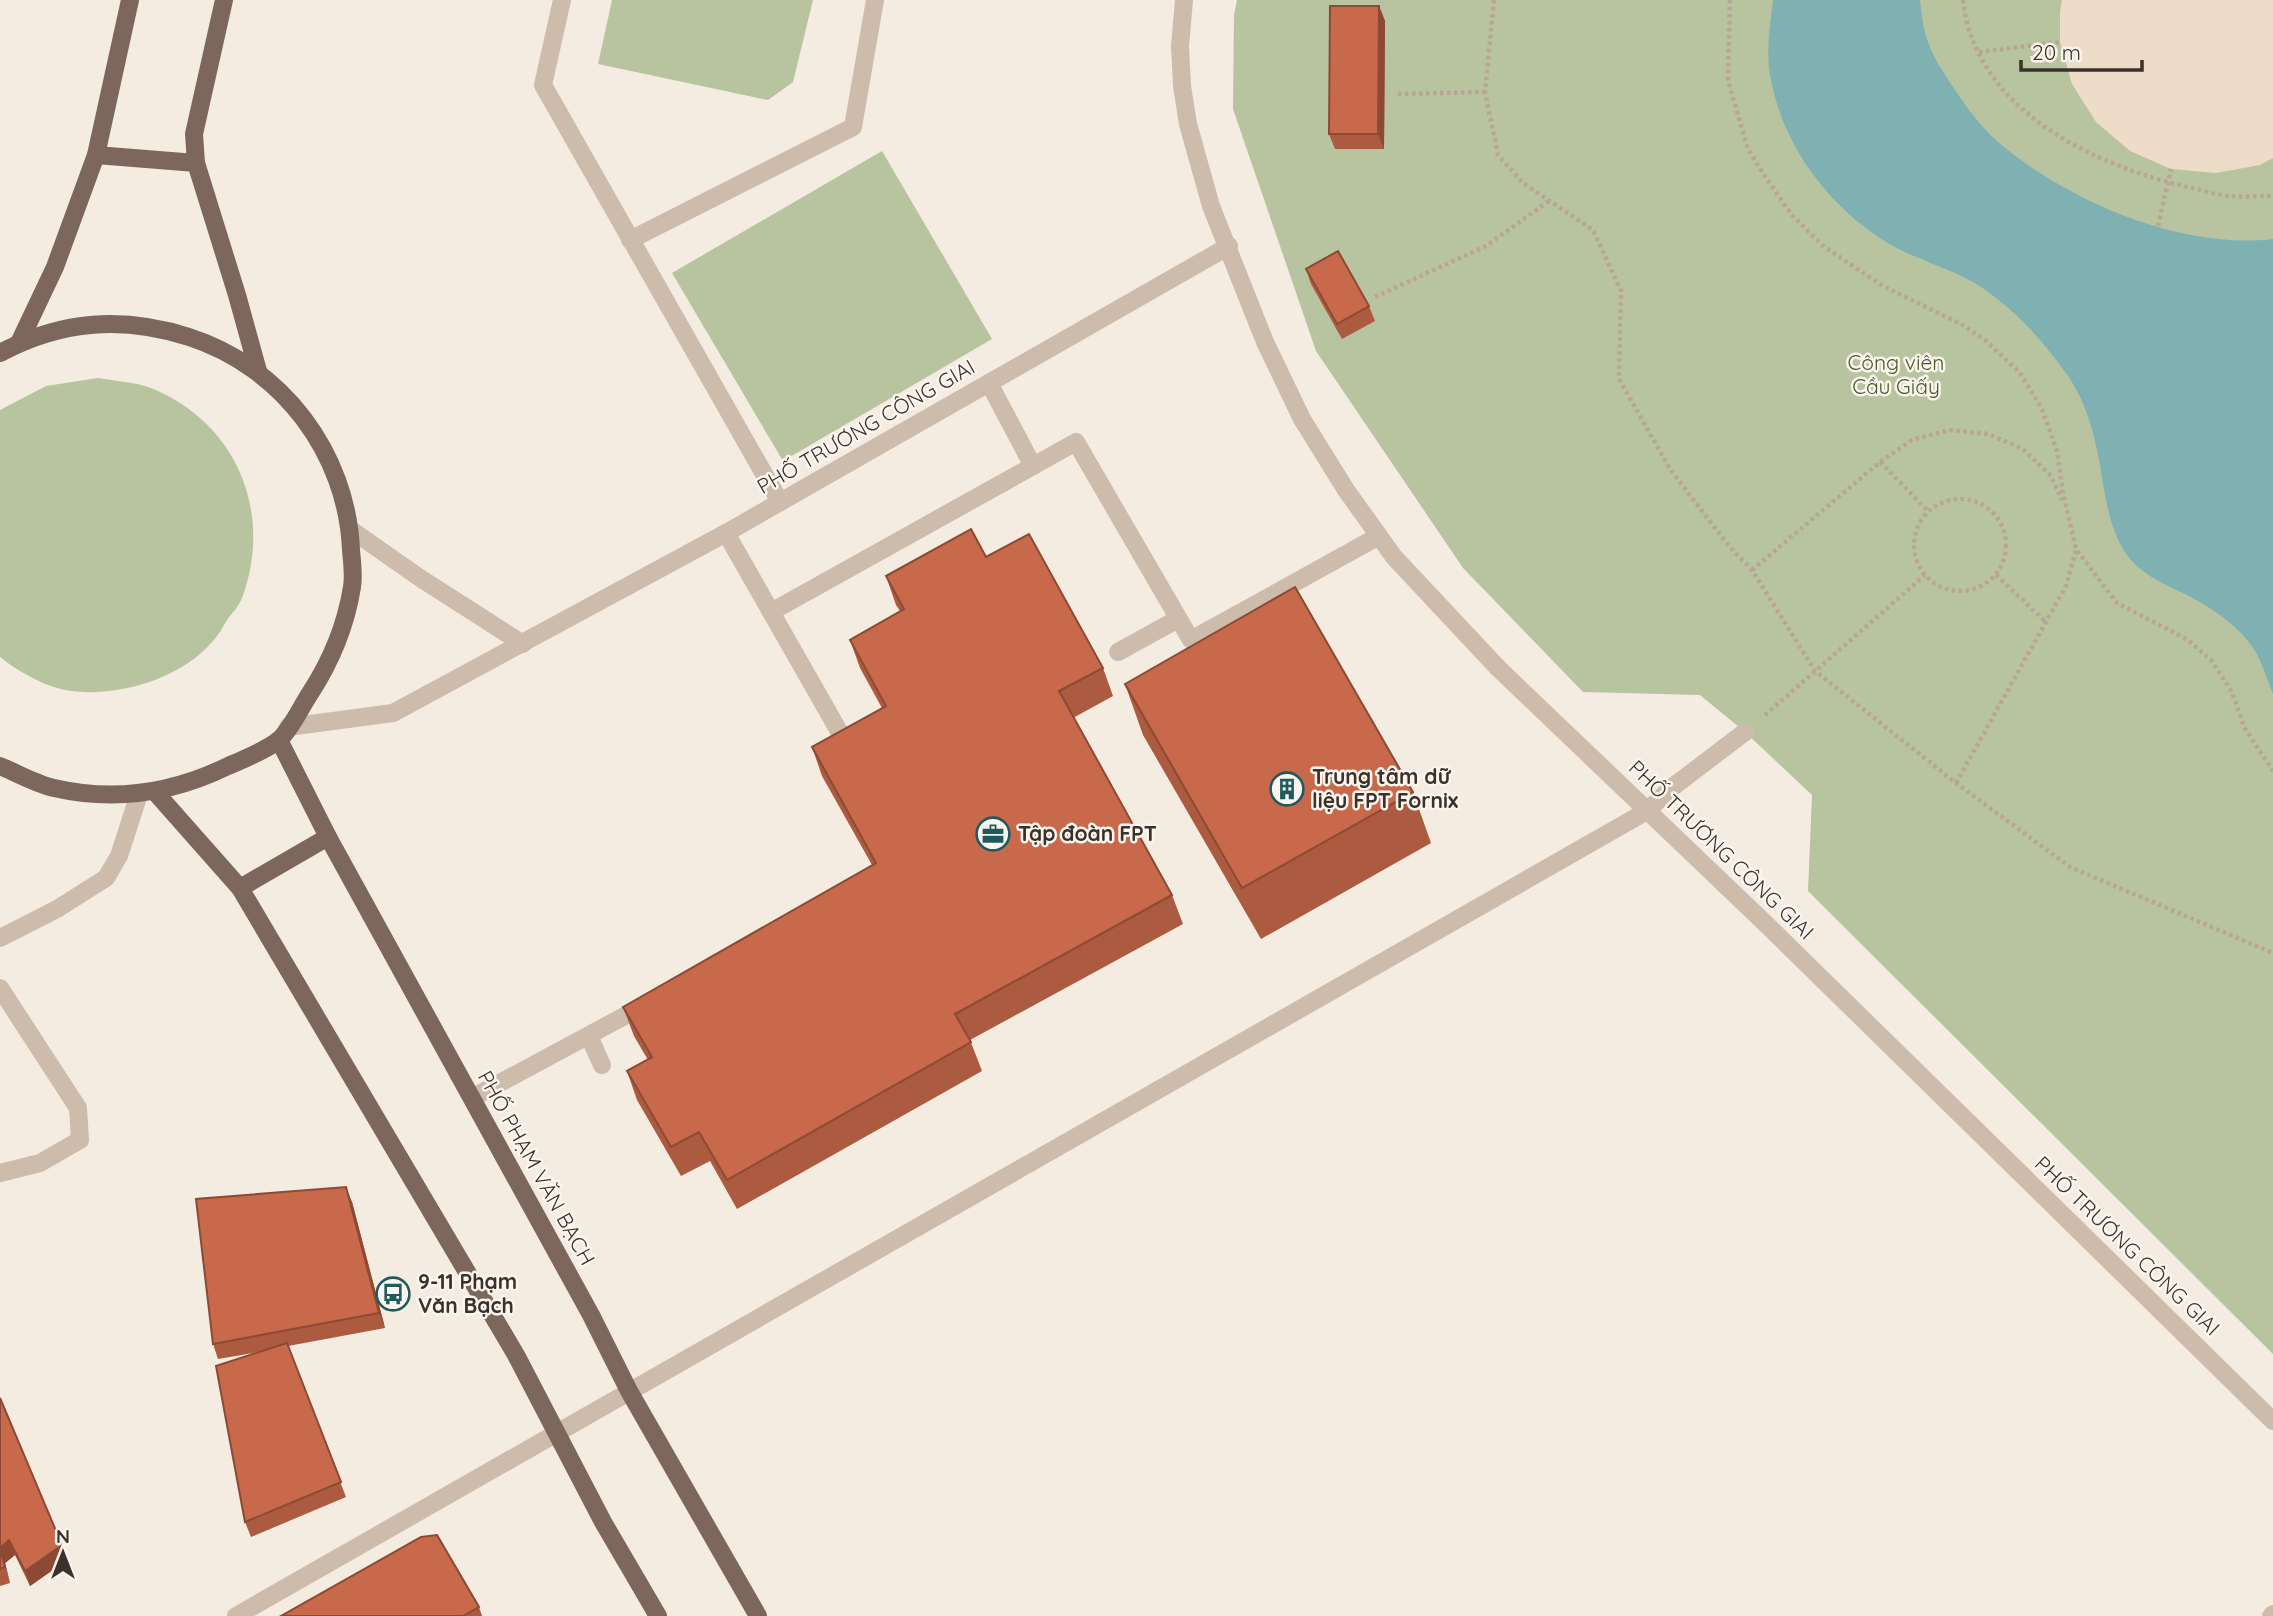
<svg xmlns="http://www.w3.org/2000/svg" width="2273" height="1616" font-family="Quicksand,sans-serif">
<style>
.green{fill:#b8c4a0}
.plaza{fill:#ecdcc8}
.water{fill:#7fb0b2}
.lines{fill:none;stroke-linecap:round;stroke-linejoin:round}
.path{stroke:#b9a596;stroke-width:4.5;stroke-dasharray:3.5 3.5;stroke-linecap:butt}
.minor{stroke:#cdbbac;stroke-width:18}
.major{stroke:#7d675c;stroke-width:18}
.wall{fill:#ac5a40}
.shaded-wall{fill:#8c4a34}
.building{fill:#c8694b;stroke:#8c4a34;stroke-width:2}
.labels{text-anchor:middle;stroke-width:5;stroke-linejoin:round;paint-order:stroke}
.park-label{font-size:21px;fill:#4a5a2e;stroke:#fbf5ee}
.street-label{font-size:21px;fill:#3b302b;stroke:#fbf5ee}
.poi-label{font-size:21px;font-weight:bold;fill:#3b302b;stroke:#fbf5ee;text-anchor:start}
</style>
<rect width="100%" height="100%" fill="#f4ebe1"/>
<!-- green -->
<g class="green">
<path d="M612,0H813L793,82L768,100L598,64Z"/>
<path d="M1237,0H2273V1354L1808,891L1812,795L1745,732L1700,695L1583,692L1463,568L1316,351L1233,109L1234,15Z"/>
<path d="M882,151L992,339L783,461L672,273Z"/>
<path d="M98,378C115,381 135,382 151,388C236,422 274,512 242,598C239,606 232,613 227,620C223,627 218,636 212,642C180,679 119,697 71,691C47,688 19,672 0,657V410L46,386Z"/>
</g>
<!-- plaza -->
<path class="plaza" d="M2062,0H2273V158L2260,165L2216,173L2171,169L2130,151L2096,122L2072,84L2060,42V12Z"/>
<!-- water -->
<path class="water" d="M1773,0H1920C1921,10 1922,21 1925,32C1929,50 1941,69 1951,84C1964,104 1980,126 1998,142C2067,201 2181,250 2273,239V694C2268,681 2263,667 2257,654C2242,628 2215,610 2189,596C2169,586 2147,578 2131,560C2107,532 2105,489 2098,455C2093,428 2084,399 2068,376C2044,342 2018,313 1984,289C1957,270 1922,262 1893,246C1831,211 1781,145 1770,74C1766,50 1770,24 1773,0Z"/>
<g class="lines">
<!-- path -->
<g class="path">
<path d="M1494,0L1485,92L1498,155L1523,183L1593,230L1621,291L1619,379L1670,469L1728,545L1752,570L1815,671L1956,783L2070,867L2273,953"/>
<path d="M1730,0L1728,81L1748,149L1764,175L1791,214L1823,246L1883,286L1961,324L1985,340L2020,373L2042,409L2057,451L2063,493L2076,549L2117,603L2188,640L2211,660L2232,692L2244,727L2273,771"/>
<path d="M1963,0C1975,110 2093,165 2188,187C2202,190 2216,195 2230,196C2244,197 2259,196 2273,196"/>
<path d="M1979,52L2060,42"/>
<path d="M1398,94L1485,92"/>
<path d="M2158,226L2171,169"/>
<path d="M1375,297L1486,246L1549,201"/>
<path d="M1880,462L1929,512"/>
<circle cx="1960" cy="545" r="46"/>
<path d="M1752,570L1880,462L1912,440L1949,430L1988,434L2023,449L2051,476L2062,500"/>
<path d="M1996,575L2045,621"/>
<path d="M1765,715L1925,575"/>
<path d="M1956,783L2066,586L2076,550"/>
</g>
<!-- minor -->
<g class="minor">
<path d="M562,0L543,85L780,502"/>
<path d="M1184,0L1180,46L1182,86L1188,124L1211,206L1265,342L1302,419L1346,490L1394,557L1498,668L1767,925L2273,1421"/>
<path d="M630,240L853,127L875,0"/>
<path d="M989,383L1033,466"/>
<path d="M350,529L420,578L523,644"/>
<path d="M726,533L848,747"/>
<path d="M771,612L1076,442L1191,640L1379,536"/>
<path d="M1118,652L1178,619"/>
<path d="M288,727L393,713L726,533L1229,246"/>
<path d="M0,938L57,909L106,878L119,856L139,794"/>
<path d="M0,988L78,1108L80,1140L40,1163L0,1173"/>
<path d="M589,1036L602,1065"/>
<path d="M472,1098L645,1005"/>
<path d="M236,1616L1647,811L1670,789L1745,732"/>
<path d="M2271,1616L2273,1614"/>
</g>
<!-- major -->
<g class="major">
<path d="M224,0L194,134L196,163L237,295L258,371"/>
<path d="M96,155L196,163"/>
<path d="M19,343L55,267L96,155L130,0"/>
<path d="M0,353C62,320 123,316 189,337C282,367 347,453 351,550C352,562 354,576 352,587C346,625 330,663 309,695C300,709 292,727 280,739C269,749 242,760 228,766C173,793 115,802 54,788C36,784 17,773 0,766"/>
<path d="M279,740L328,837L591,1315L629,1391L758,1616"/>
<path d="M156,793L240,888L516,1355L603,1522L658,1616"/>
<path d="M240,888L328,837"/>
</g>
</g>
<!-- wall -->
<g class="wall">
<path d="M1379,6L1385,21L1384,149H1335L1329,134Z"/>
<path d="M1306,269L1369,306L1375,321L1342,339L1311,284Z"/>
<path d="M986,557L1103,668L1113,696L1073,718L1172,895L1183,924L970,1040L982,1071L737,1209L710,1161L681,1176L637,1100L627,1071L648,1060L634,1036L623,1007L872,865L822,776L812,747L882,708L860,668L850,640L900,611L896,605L886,576Z"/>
<path d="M1125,684L1413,792L1431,843L1261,939L1143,735Z"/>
<path d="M352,1202L385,1328L288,1346L346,1497L251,1537L245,1522L265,1351L218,1359L213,1344Z"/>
<path d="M0,1398L67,1560L30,1586L15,1555L5,1563L10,1583L0,1586Z"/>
<path d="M479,1607L482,1616H281Z"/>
</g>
<!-- shaded-wall -->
<g class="shaded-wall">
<path d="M1379,6L1385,21L1384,149L1378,134Z"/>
<path d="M346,1187L352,1202L385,1328L379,1313Z"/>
<path d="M9,1540L15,1555L5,1563L10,1583L0,1548Z"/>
<path d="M62,1545L67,1560L30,1586L25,1571Z"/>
</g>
<!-- building -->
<g class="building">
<path d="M1330,6H1379L1378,134H1329Z"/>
<path d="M1338,251L1369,306L1337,324L1306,269Z"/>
<path d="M971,529L986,557L1029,534L1103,668L1059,691L1172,895L955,1014L971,1042L727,1180L699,1132L671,1147L627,1071L652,1057L623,1007L876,863L812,747L886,706L850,640L904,609L886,576Z"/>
<path d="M1295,587L1413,792L1242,888L1125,684Z"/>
<path d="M346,1187L379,1313L213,1344L196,1199Z"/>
<path d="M287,1343L341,1482L245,1522L216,1366Z"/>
<path d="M0,1398L62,1545L25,1571L9,1540L0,1548Z"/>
<path d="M437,1535L479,1607L463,1616H281L421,1537Z"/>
<path d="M0,1548L5,1567L0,1569Z"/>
</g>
<!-- icons -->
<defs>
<symbol id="building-ring" viewBox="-11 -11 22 22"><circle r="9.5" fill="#fbf5ee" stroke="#1f5a5e" stroke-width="1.5"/><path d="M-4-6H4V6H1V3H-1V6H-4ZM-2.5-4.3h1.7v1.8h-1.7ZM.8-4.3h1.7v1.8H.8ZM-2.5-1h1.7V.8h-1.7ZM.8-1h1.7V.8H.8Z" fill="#1f5a5e"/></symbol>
<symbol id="office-ring" viewBox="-11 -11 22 22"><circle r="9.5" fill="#fbf5ee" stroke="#1f5a5e" stroke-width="1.5"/><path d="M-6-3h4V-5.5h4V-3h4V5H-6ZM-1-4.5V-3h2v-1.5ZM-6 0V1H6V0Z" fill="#1f5a5e"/></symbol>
<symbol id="bus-ring" viewBox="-11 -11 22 22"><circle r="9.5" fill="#fbf5ee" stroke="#1f5a5e" stroke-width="1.5"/><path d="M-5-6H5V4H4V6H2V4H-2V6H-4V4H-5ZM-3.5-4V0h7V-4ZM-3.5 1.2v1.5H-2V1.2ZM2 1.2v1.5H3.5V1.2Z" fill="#1f5a5e"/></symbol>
</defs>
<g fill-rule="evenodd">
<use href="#building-ring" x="1268" y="770" width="38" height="38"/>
<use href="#office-ring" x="974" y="815" width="38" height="38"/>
<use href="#bus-ring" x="374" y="1275" width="38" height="38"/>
</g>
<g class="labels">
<!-- park labels -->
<g class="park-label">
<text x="1896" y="370">Công viên<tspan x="1896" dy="24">Cầu Giấy</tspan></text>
</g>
<!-- street labels -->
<g class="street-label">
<text transform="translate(866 427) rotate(-30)" y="7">PHỐ TRƯƠNG CÔNG GIAI</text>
<text transform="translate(1721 850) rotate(44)" y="7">PHỐ TRƯƠNG CÔNG GIAI</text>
<text transform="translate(536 1168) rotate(61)" y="7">PHỐ PHẠM VĂN BẠCH</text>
<text transform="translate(2127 1246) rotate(44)" y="7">PHỐ TRƯƠNG CÔNG GIAI</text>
</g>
<!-- poi labels -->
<g class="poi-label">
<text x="1312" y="784">Trung tâm dữ<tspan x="1312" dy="24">liệu FPT Fornix</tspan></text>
<text x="1018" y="841">Tập đoàn FPT</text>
<text x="418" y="1289">9-11 Phạm<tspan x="418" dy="24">Văn Bạch</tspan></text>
</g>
</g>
<!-- north arrow -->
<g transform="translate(63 1553)" stroke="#fbf5ee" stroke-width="5" paint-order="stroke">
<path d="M0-5L12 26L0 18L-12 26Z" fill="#3b302b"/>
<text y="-10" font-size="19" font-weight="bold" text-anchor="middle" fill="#3b302b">N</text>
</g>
<!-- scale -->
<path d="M2021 60v10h121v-10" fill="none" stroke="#3b302b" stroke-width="3.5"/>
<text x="2032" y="60" font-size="21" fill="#3b302b" stroke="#fbf5ee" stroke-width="5" paint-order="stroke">20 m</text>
</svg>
